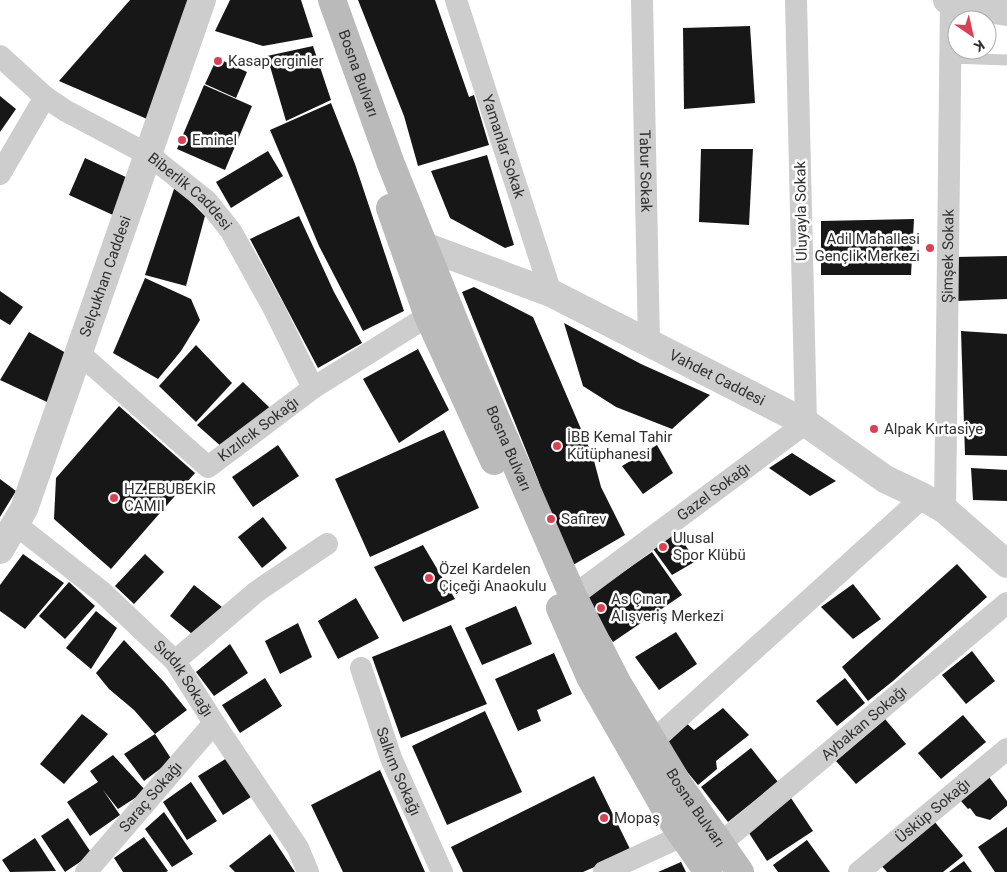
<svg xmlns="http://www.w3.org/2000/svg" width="1007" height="872" font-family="Roboto,sans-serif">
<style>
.building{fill:#171717}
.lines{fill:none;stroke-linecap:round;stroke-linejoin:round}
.service{stroke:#cdcdcd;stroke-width:11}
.minor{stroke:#cdcdcd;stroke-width:22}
.tertiary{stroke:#cdcdcd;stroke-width:28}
.secondary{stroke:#bababa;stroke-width:28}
.poi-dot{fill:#d74255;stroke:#fff;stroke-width:2}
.labels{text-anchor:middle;stroke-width:5;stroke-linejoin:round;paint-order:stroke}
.poi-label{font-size:15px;fill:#303030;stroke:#fff;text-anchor:start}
.street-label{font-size:15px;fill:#303030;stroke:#fff}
</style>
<rect width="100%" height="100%" fill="#fff"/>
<!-- building -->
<g class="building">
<path d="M130,0H197L147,119L59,81Z"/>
<path d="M230,0H301L313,37L263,46L215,31Z"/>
<path d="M358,0H435L469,97L474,95L489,145L418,166L404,116Z"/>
<path d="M750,26L755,103L684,109L683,28Z"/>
<path d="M313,46L331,100L286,121L267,56Z"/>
<path d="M217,58L247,72L236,98L205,84Z"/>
<path d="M204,85L252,106L225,170L177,149Z"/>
<path d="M0,96L16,109L0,132Z"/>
<path d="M331,103L355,164L404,311L363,331L319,246L270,130Z"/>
<path d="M701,149H753L749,225L699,222Z"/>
<path d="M268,151L283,176L231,208L216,182Z"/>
<path d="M487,155L514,245L505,248L450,218L431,171Z"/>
<path d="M85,158L130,179L113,215L69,195Z"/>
<path d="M175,186L205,216L186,286L145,275Z"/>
<path d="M299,216L334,292L362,343L318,368L250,239Z"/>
<path d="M914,219L911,275H821V221Z"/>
<path d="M1007,256V299L956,301L955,257Z"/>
<path d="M145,278L191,299L200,320L181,351L158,379L113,353Z"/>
<path d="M474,287L533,317L593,457L601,487L625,535L573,565L550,518L538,480L462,292Z"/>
<path d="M0,291L23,307L10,325L0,319Z"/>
<path d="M564,323L641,364L710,395L672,429L616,407L583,386Z"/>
<path d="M961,331L1007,334V456L965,455Z"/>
<path d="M29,332L73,357L47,402L0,380Z"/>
<path d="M196,345L232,383L196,422L159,386Z"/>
<path d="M418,349L449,410L399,443L363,379Z"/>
<path d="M243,382L270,408L223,448L197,425Z"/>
<path d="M119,406L195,473L111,569L54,519L56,478Z"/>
<path d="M444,430L479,508L370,557L335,479Z"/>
<path d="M278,445L299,476L253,507L232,477Z"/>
<path d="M657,445L673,473L643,494L622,466Z"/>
<path d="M792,453L836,481L810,496L769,468Z"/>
<path d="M971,468L1007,470V501L973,500Z"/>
<path d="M0,479L16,491L0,517Z"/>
<path d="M263,517L287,548L262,568L238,537Z"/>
<path d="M675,530L696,561L672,575L651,546Z"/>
<path d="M423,545L455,599L403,622L374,567Z"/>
<path d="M652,552L682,595L613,642L584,599Z"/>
<path d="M23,554L64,583L25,629L0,611V585Z"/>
<path d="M145,554L164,572L134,604L115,586Z"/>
<path d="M957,564L987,597L893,681L868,701L842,667Z"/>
<path d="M69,582L95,606L65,639L39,616Z"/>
<path d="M853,584L881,619L853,639L821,607Z"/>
<path d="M194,585L222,607L197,638L170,616Z"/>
<path d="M356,598L379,638L338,659L318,621Z"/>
<path d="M516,606L532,644L482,665L465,628Z"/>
<path d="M96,611L117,628L91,669L66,648Z"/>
<path d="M298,623L312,657L280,674L265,641Z"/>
<path d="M451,625L487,704L401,738L372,657Z"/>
<path d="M676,632L697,664L659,690L635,657Z"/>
<path d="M124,640L164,682L187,710L155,734L134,710L109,689L96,673Z"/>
<path d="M230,644L248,673L214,696L196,672Z"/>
<path d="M972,651L995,681L966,704L942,675Z"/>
<path d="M554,653L572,694L537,710L541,721L518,731L495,679Z"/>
<path d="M265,678L282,706L240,733L222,705Z"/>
<path d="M845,678L865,703L837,726L816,701Z"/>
<path d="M723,708L749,735L716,761L717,769L698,785L662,741L684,721L694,730Z"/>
<path d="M485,711L522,792L447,825L412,746Z"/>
<path d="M82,714L108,734L64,784L40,764Z"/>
<path d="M963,715L986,742L941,779L918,753Z"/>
<path d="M885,719L906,744L856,784L836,761Z"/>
<path d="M155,734L172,760L144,781L124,754Z"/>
<path d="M751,748L778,782L728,822L701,787Z"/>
<path d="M113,755L146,791L118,809L103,790L120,815L90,836L67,802L98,782L90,771Z"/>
<path d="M227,758L251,797L223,815L198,776Z"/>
<path d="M380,770L425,872H343L311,805Z"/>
<path d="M594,776L631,851L583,872H463L451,847Z"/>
<path d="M989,777L1007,801V806L990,820L976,816L970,808L968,809L960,800Z"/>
<path d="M191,782L217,821L187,840L163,802Z"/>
<path d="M791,798L813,831L767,861L745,827Z"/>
<path d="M164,812L193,854L172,867L145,829Z"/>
<path d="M68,818L92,854L65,872L41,836Z"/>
<path d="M934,821L963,856L943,872H887L880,864Z"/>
<path d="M1007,827V872H995L978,847Z"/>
<path d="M270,834L295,872H235L229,866Z"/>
<path d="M144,837L168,871L166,872H123L114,858Z"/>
<path d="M35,838L56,871L10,872L2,860Z"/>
<path d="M807,840L830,872H778L773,865Z"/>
<path d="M964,861L972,872H949Z"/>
<path d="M681,862L686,872H658Z"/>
</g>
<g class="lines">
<!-- service -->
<path class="service" d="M950,58L1007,60"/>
<!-- minor -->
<g class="minor">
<path id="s1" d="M456,0L551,293"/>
<path id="s2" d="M642,0L649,343"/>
<path id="s3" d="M0,56L45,97L66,111L149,155L207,201L231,231L274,309L313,388"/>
<path d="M0,174L45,97"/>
<path id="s4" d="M79,353L208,467L313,388L428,316"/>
<path id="s5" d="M945,510L951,1"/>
<path id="s6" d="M15,524L102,592L175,661L214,723L298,848L308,872"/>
<path id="s7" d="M573,596L806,423L796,0"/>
<path d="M175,661L256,592L327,544"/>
<path id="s8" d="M361,668L391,758L442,872"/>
<path d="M653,741L923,497"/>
<path id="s9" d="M720,844L1007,603"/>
<path id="s10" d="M86,872L214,723"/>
<path d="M604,872L682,836"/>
<path id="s11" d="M859,872L1007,749"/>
</g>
<!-- tertiary -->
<g class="tertiary">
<path d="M947,0L973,7L1007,12"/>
<path id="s12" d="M408,240L551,293L806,423L885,479L923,497L945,510L1007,564"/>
<path id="s13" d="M0,550L24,509L202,0"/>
</g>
<!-- secondary -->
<g class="secondary">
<path id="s14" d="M332,0L391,164L466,350L573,596L618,684L679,785L740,872"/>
<path d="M390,208L428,316L494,461"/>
<path d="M560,608L590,677L673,822L708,872"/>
</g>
</g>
<!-- markers -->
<g class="poi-dot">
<circle cx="218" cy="61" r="5"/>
<circle cx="182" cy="140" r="5"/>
<circle cx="930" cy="248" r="5"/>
<circle cx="874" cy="429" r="5"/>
<circle cx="557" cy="446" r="5"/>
<circle cx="114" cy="498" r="5"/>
<circle cx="551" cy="519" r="5"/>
<circle cx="663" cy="547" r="5"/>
<circle cx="429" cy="578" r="5"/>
<circle cx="601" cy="608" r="5"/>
<circle cx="604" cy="818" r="5"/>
</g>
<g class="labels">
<!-- poi labels -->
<g class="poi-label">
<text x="228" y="66">Kasap erginler</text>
<text x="192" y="145">Eminel</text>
<text x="920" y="244" text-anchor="end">Adil Mahallesi<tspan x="920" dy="17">Gençlik Merkezi</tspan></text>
<text x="884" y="434">Alpak Kırtasiye</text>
<text x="567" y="442">İBB Kemal Tahir<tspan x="567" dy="17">Kütüphanesi</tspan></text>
<text x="124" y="494">HZ.EBUBEKİR<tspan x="124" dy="17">CAMII</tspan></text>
<text x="561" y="524">Safirev</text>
<text x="673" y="543">Ulusal<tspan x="673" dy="17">Spor Klübü</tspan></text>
<text x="439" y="574">Özel Kardelen<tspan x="439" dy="17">Çiçeği Anaokulu</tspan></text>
<text x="611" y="604">As Çınar<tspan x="611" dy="17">Alışveriş Merkezi</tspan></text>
<text x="614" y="823">Mopaş</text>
</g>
<!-- street labels -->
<g class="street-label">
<text dy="5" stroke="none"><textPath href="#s14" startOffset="78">Bosna Bulvarı</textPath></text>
<text dy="5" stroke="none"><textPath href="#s1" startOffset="154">Yamanlar Sokak</textPath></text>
<text dy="5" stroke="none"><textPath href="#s2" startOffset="171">Tabur Sokak</textPath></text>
<text dy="5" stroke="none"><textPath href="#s3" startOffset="235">Biberlik Caddesi</textPath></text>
<text transform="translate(801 211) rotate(-91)" y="5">Uluyayla Sokak</text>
<text dy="5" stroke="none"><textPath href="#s5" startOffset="254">Şimşek Sokak</textPath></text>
<text dy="5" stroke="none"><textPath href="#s13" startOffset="294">Selçukhan Caddesi</textPath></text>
<text dy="5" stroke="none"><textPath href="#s12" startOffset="339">Vahdet Caddesi</textPath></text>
<text dy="5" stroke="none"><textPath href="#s4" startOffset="235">Kızılcık Sokağı</textPath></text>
<text dy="5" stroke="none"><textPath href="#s14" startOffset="482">Bosna Bulvarı</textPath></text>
<text dy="5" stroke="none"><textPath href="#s7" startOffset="175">Gazel Sokağı</textPath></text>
<text dy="5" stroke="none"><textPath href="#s6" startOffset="230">Sıddık Sokağı</textPath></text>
<text dy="5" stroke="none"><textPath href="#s9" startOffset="188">Aybakan Sokağı</textPath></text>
<text dy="5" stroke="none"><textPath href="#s8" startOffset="110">Salkım Sokağı</textPath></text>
<text dy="5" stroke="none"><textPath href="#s10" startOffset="99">Saraç Sokağı</textPath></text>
<text dy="5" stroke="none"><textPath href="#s14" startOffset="888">Bosna Bulvarı</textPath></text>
<text dy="5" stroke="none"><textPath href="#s11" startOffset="96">Üsküp Sokağı</textPath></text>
</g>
</g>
<!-- north arrow -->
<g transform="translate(972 35) rotate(146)"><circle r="24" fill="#ffffff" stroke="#acacac"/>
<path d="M0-4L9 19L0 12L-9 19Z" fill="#d74255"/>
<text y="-8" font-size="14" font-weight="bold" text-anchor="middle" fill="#303030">K</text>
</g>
</svg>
